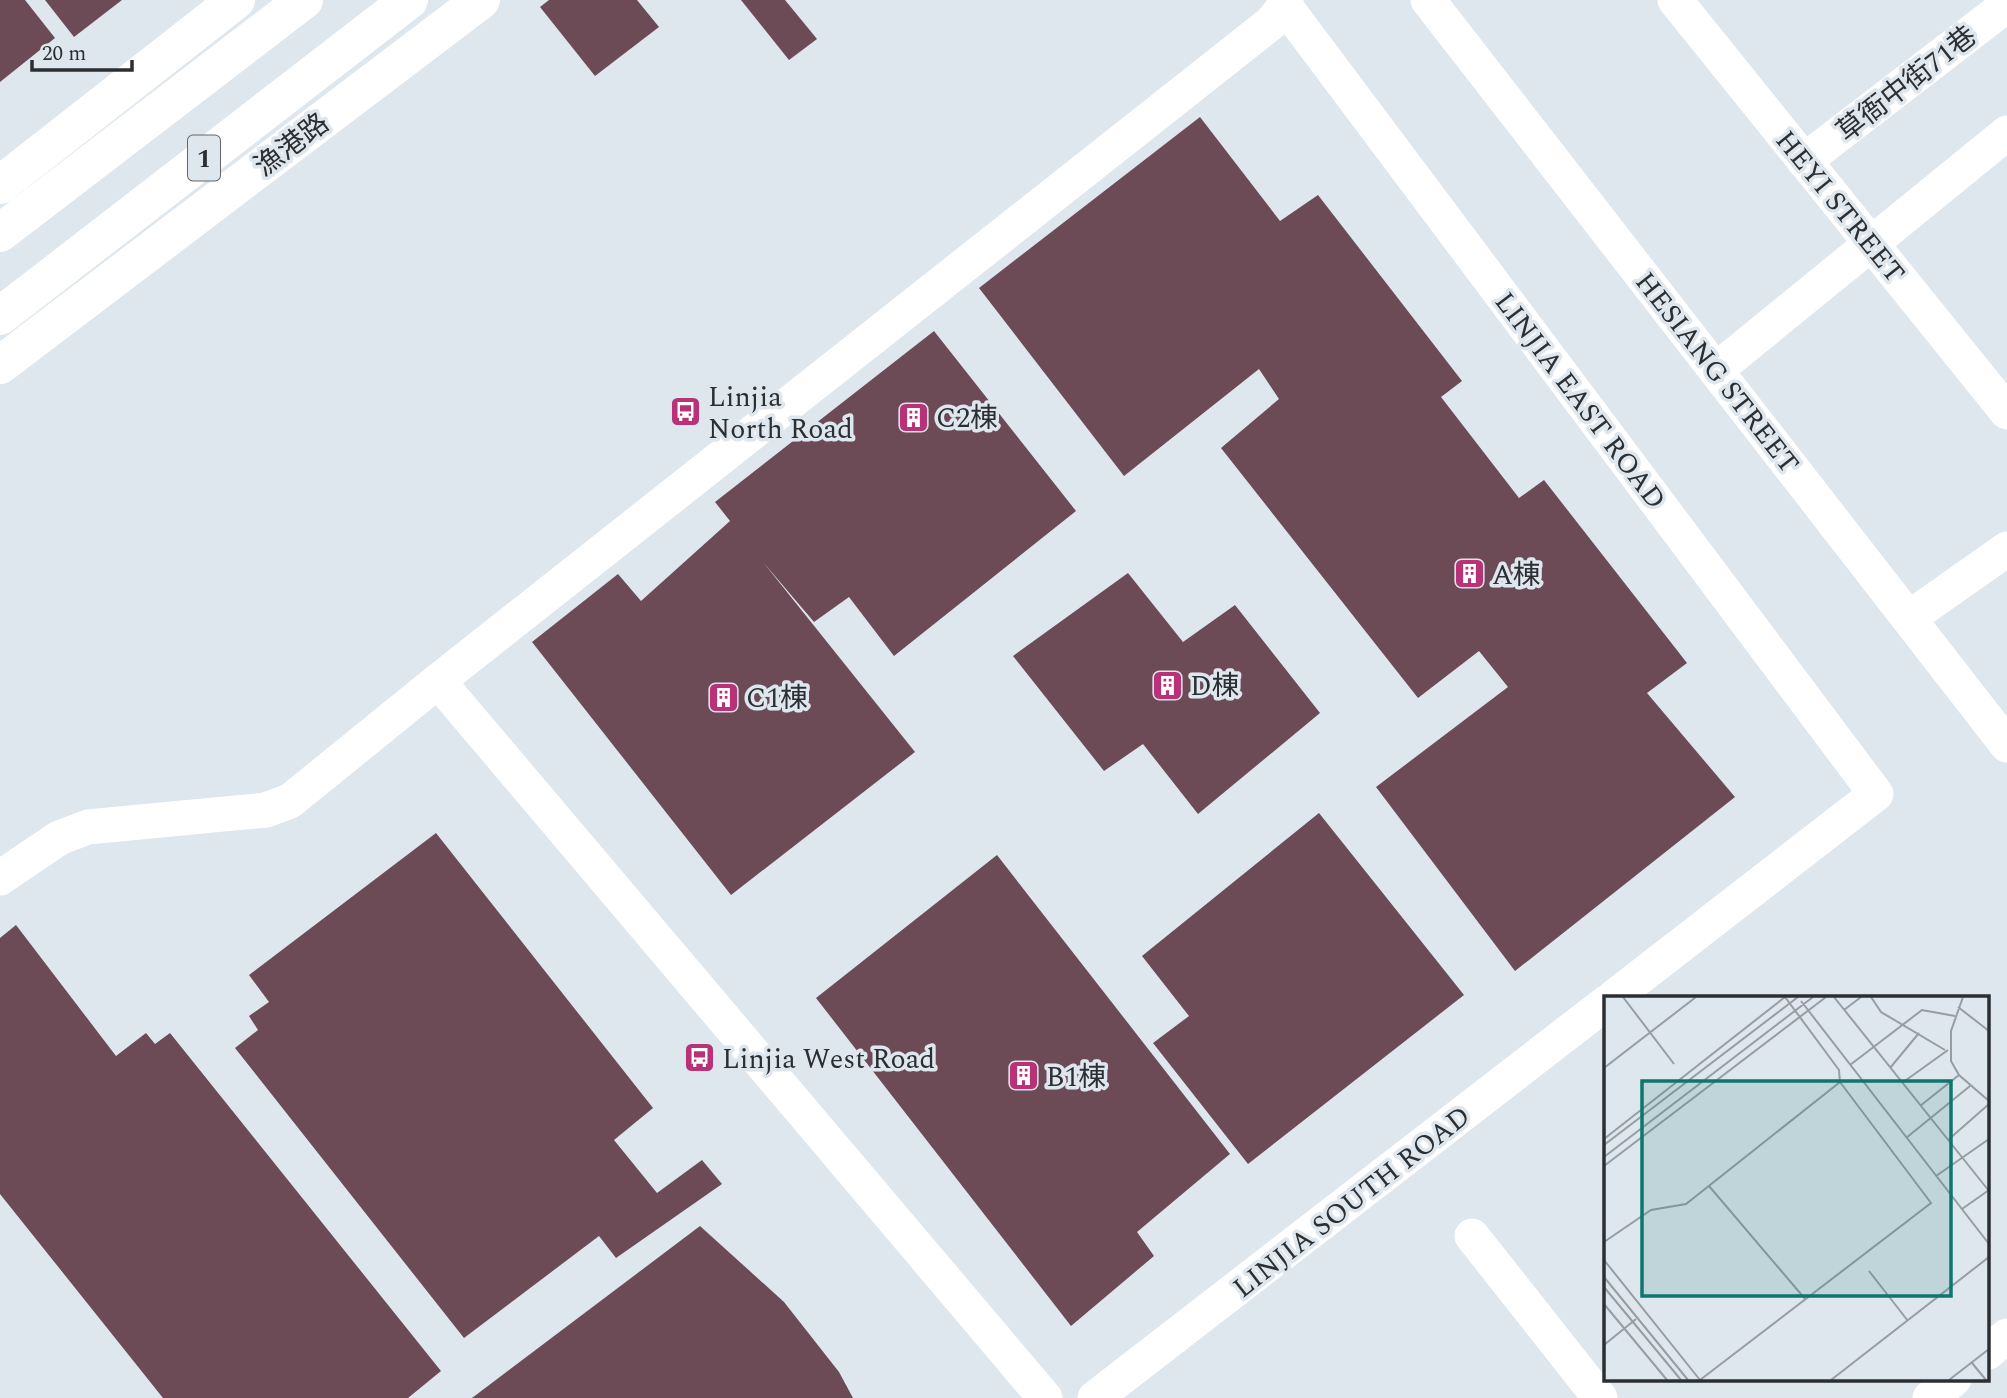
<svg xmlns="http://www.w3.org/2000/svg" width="2007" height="1398" font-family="Spectral,'Noto Sans TC',serif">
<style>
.building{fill:#6c4b57}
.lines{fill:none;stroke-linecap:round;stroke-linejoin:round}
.street{stroke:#fff;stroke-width:35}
.secondary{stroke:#fff;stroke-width:38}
.highway{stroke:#fff;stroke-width:38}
.labels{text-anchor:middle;stroke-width:7;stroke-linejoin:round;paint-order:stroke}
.shield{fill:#dee6ee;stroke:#61666a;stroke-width:2}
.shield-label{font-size:26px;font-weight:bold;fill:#2c2f32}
.street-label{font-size:28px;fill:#2c2f32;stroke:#dee6ee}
.poi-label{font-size:28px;fill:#2c2f32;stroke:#dee6ee;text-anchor:start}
.inset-road{fill:none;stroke:#979da3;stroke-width:2}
.view{fill:#0f766e;fill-opacity:0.15;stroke:#0f766e;stroke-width:3.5}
.inset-edge{fill:none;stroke:#2c2f32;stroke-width:3.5}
</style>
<rect width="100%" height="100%" fill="#dee6ee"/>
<!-- building -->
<g class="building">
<path d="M0,0H25L55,38L0,82Z"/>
<path d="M45,0H122L74,37Z"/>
<path d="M549,0H637L659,27L595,76L540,7Z"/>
<path d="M741,0H785L817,39L789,60Z"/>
<path d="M1200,117L1280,221L1318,195L1462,381L1441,397L1519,498L1544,480L1687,663L1647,693L1735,797L1515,971L1376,787L1508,687L1479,651L1418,698L1221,448L1279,399L1259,369L1124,476L979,288Z"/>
<path d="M934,331L1076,511L894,656L849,597L814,622L763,562L915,752L731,895L532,642L618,574L641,601L730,521L715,502Z"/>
<path d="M1128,573L1183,642L1235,605L1320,713L1198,814L1143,744L1104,771L1013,656Z"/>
<path d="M1319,813L1464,995L1248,1164L1153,1043L1189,1016L1142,956Z"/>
<path d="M436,833L653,1108L614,1140L657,1193L702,1160L722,1184L616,1258L599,1236L464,1338L235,1048L258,1030L249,1016L269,1002L249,975Z"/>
<path d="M997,855L1230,1154L1137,1232L1154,1256L1071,1326L816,998Z"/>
<path d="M16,925L116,1056L146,1033L155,1044L170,1033L441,1371L408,1398H163L0,1194V938Z"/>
<path d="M700,1226L784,1302L839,1372L853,1398H472Z"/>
</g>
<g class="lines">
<!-- street -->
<g class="street">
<path d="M1428,0L2007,745"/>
<path d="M1675,0L2007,412"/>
<path d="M1285,6L1876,794L1614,997"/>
<path d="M1804,161L2007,5"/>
<path d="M1716,370L2007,133"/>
<path d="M1909,618L2007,549"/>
<path d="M438,681L1045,1398"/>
<path d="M0,878L59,838L88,827L266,810L290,801L438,681L1271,23L1285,6L1286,0"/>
<path d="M1472,1236L1600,1398"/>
<path d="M1988,1352L2007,1336"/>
<path d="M1095,1398L1606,1003"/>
<path d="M1930,1398L1954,1379"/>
</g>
<!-- secondary -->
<g class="secondary">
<path d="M0,185L236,0"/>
<path d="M0,365L481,0"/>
</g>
<!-- highway -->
<g class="highway">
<path d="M0,233L304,0"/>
<path d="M0,316L409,0"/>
</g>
</g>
<!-- icons -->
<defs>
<symbol id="bus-square" viewBox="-11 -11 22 22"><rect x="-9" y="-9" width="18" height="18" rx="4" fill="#b73277" stroke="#dee6ee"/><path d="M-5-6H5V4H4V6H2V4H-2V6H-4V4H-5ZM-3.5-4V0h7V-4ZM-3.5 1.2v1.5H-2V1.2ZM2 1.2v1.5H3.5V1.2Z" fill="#fff"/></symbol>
<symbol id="building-square" viewBox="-11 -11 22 22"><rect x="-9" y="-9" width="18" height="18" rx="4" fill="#b73277" stroke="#dee6ee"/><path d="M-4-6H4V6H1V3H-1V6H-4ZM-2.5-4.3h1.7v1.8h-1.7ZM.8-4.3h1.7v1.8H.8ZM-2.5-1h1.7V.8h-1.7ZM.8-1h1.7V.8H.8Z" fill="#fff"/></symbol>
</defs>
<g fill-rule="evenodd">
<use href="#bus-square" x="668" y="394" width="35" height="35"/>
<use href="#building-square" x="896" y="400" width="35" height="35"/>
<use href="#building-square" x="1452" y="556" width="35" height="35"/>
<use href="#building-square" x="1150" y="668" width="35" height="35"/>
<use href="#building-square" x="706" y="680" width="35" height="35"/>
<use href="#bus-square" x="682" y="1040" width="35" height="35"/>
<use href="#building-square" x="1006" y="1058" width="35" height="35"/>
</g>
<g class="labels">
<!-- shield labels -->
<rect class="shield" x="188" y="135.5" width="32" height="45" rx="5"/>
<g class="shield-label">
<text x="204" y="167">1</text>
</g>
<!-- street labels -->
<g class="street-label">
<text transform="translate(1906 83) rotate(-38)" y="10">草衙中街71巷</text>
<text transform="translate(291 144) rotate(-37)" y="10">漁港路</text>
<text transform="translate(1841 206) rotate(51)" y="10">HEYI STREET</text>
<text transform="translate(1718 372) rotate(52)" y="10">HESIANG STREET</text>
<text transform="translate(1581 400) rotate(53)" y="10">LINJIA EAST ROAD</text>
<text transform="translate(1351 1201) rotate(-38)" y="10">LINJIA SOUTH ROAD</text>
</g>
<!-- poi labels -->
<g class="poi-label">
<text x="708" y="406">Linjia<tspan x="708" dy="32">North Road</tspan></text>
<text x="936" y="427">C2棟</text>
<text x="1492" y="584">A棟</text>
<text x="1190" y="695">D棟</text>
<text x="746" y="707">C1棟</text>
<text x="722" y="1068">Linjia West Road</text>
<text x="1046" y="1086">B1棟</text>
</g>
</g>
<!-- overview -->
<g transform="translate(1604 996)">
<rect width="385" height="385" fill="#dee6ee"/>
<path class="inset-road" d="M19,1L70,68M230,1L385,195M267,1L277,16L341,54M359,1L347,35V65L355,79L385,105M197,5L385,248M354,11L385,35M240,14L257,1M246,69L318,14L351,20M0,72L92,1M286,72L315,37M298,87L344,54M316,110L355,79M302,142L366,90M0,143L181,1M344,144L385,108M0,149L194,1M0,161L209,1M0,170L222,1M332,180L385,143M105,190L202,304M358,213L385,194M0,246L47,214L82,208L236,86L235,74L181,1M0,264L96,384M265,275L304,325M0,281L84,384M0,291L77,384M0,308L63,384M0,349L32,323M368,367L382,384M96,384L327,207L236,86M227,384L385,261M345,384L385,353"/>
<path class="view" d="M38,85H347V300H38Z"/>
<rect width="385" height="385" class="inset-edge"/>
</g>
<!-- scale -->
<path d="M32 60v10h100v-10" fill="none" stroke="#2c2f32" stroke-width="3.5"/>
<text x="42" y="60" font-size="21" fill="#2c2f32" stroke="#dee6ee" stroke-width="5" paint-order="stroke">20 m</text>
</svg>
